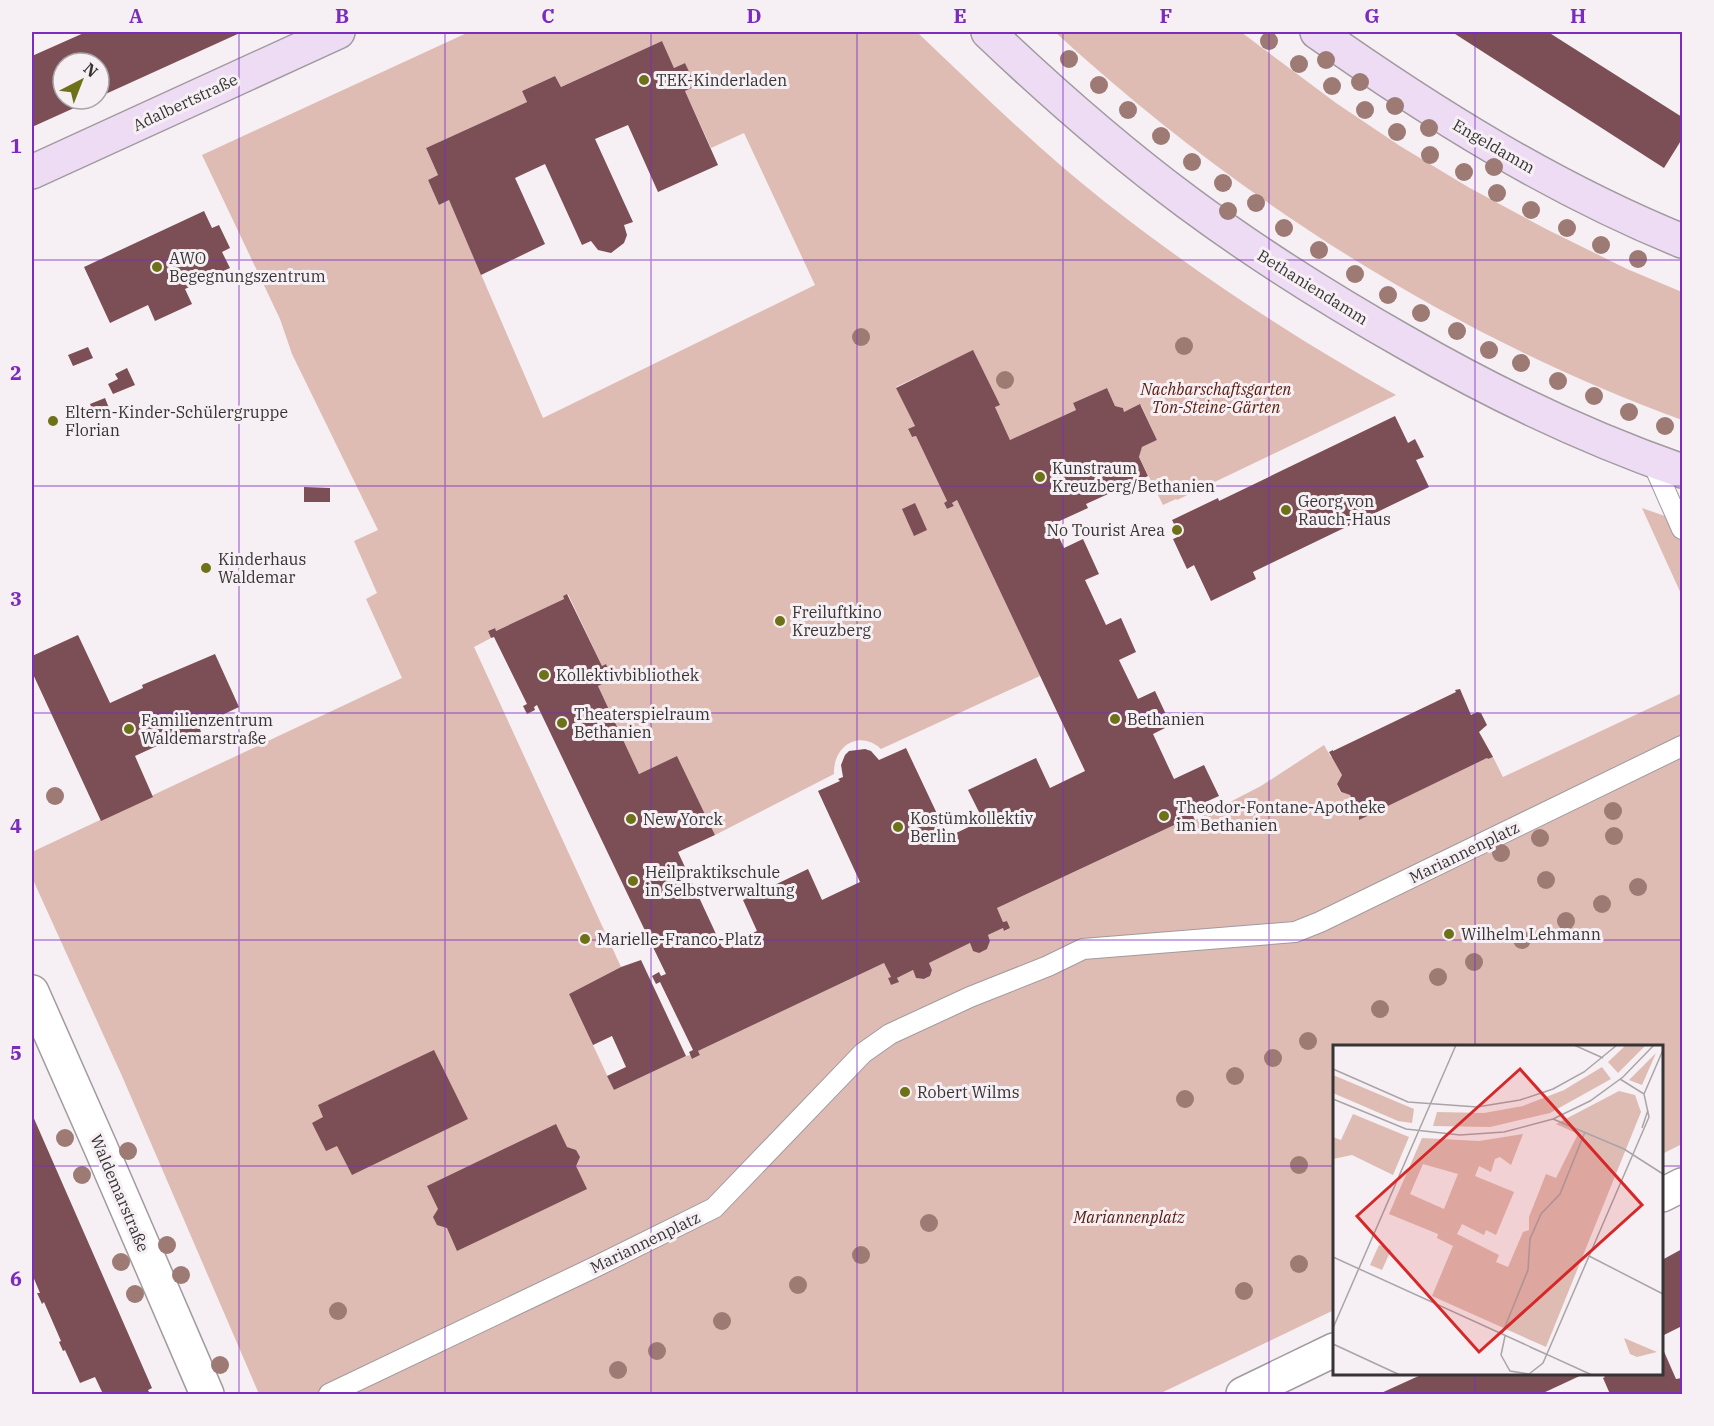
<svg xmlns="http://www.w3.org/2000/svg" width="1714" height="1426" font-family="'IBM Plex Serif',serif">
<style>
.green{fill:#debcb3;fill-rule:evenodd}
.building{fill:#7b4f55}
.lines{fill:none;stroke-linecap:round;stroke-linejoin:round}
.lane-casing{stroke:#a19a9e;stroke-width:22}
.street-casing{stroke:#a19a9e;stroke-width:36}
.secondary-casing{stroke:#a19a9e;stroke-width:36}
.lane{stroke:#fff;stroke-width:20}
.street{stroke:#fff;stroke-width:33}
.secondary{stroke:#eedcf4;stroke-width:33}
.tree{fill:#9e7a74}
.grid{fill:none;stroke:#7b2cbf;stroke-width:1.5;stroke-opacity:0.55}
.poi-dot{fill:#6d7118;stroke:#f6eff3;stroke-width:2}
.labels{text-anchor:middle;stroke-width:6;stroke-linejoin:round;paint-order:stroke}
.poi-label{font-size:16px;fill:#373435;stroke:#f6eff3;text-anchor:start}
.street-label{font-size:16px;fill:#373435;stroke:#f6eff3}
.park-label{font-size:16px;font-style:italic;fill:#561b0c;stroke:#f6eff3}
.inset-road{fill:none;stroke:#aaa4a7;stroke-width:1.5}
.view{fill:#d62828;fill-opacity:0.15;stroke:#d62828;stroke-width:3}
.inset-edge{fill:none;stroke:#373435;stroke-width:3}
.neatline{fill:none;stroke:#7b2cbf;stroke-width:2}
.grid-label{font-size:20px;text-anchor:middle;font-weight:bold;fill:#7b2cbf}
</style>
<rect width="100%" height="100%" fill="#f6eff3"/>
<!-- green -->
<g class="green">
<path d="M469,32H917C978,90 1039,150 1105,202C1197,274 1294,338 1396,395L1177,500L1176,499L1163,505L1139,457L1142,447L1157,440L1141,405L1124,412L1123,408L1115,406L1107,388L1073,403L1076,410L1010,440L995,407L973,351L896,387L915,426L908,430L912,437L916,436L947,501L944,503L947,509L954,506L952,503L957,500L1040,676L881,749C859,729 833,746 834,774L715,835L677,756L639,774L598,686L613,679L606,664L602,666L568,594L563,596L564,599L496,631L494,628L488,631L491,638L474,647L621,967L569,994L614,1090L686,1056L691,1055L693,1059L700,1055L698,1051L884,963L891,977L888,978L891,985L898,982L897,978L913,970L916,978L925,979L930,976L932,970L929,963L970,943L973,951L987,949L990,941L988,935L1003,928L1005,931L1010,928L1007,921L1003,922L997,908L1185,820L1187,823L1195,820L1261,786L1324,745L1331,757L1333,756L1342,775L1337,784L1340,792L1350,795L1360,819L1487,758L1488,759L1493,757L1503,777L1682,693V1144L1662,1154V1046H1334V1310L1159,1394H259L122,1076L34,882L32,873V852L402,678L366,599L377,593L354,541L378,530L292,354L280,319L202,155ZM662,41L674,68L685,63L696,86L685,91L711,148L744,133L815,285L543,418L449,200L439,205L428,180L438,175L426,148L527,102L522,91L555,76L561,87Z"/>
<path d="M1055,32H1241L1336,103L1400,146L1468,187L1546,229L1627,269L1682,292V420C1450,335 1237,199 1055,32Z"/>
<path d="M1642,508L1682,522V596Z"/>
</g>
<!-- building -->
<g class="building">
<path d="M86,32H242L99,97V63H63V99H94L32,127V56Z"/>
<path d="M1452,32H1548L1682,117V139L1664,168Z"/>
<path d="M662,41L674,68L685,63L696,86L685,91L718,165L658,192L628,125L595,139L633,222L624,225L627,235L624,243L611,253L598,250L591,241L582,245L545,164L515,178L545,244L481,275L449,200L439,205L428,180L438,175L426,148L527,102L522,91L555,76L561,87Z"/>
<path d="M204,211L212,228L219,225L230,248L222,252L230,268L185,289L192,304L155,321L148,305L110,323L84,267Z"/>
<path d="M88,347L93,358L73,366L68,355Z"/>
<path d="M973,350L1000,405L995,407L1010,440L1076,410L1073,403L1107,388L1115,406L1123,408L1124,412L1140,404L1157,440L1142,447L1139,457L1148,476L1086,504L1088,508L1053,524L1064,548L1083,539L1099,574L1085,580L1106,625L1121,618L1136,652L1119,660L1138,699L1155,691L1171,725L1153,734L1174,779L1204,765L1219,796L1190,809L1195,820L1187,823L1185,820L997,908L1003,922L1007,921L1010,928L1004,931L1003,928L988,935L990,941L987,949L979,953L973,951L970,943L929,963L932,970L930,976L924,979L916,978L913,970L897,978L899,982L891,985L888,978L891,977L884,963L698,1051L700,1055L692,1059L689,1052L693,1050L660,982L656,984L652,976L659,972L661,976L666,974L650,941L537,705L534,707L535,710L527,714L523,706L527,704L494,637L491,638L488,631L495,628L496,631L564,599L563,596L567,594L602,666L606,664L613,679L598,686L639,774L677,756L715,835L678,852L722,947L757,931L743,900L808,869L822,900L860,882L818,791L840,781L838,779L843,777L841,765L845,755L849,751L865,749L871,751L879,760L906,748L948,837L983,820L968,790L1036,758L1050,788L1085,771L957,500L952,503L954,506L947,509L944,503L947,501L916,436L912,437L908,429L915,426L896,388Z"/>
<path d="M127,368L135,385L113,394L108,384L118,379L115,374Z"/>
<path d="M105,398L111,413L96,419L90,404Z"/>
<path d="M1395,416L1408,443L1415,439L1424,457L1416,460L1429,487L1253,572L1256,579L1211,601L1194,565L1187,569L1173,539L1180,536L1172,520L1218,498L1219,501Z"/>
<path d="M304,487L330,488V502H304Z"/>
<path d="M915,503L927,530L914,536L902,509Z"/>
<path d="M78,635L110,703L143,688L142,685L215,654L239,707L199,726L201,732L195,735L198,740L183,747L181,742L175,744L172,739L135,756L153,797L101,821L32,672V656Z"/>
<path d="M1460,689L1471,715L1477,712L1481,713L1487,725L1479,732L1493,757L1488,759L1487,758L1359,820V814L1350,795L1341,792L1337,784L1342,775L1329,752L1333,750V751L1456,692L1455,690Z"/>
<path d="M641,960L686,1056L614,1090L607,1076L626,1067L612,1036L593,1045L569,994L621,967Z"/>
<path d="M434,1050L468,1119L352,1175L337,1146L326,1151L312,1123L323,1117L318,1105Z"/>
<path d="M32,1114L152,1388L148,1390L150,1394L153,1392L154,1394H103L95,1377L80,1383L65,1350L63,1351L59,1342L61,1341L44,1302L42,1304L37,1293H40L32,1274Z"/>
<path d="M556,1124L567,1147L576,1150L580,1157L576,1166L587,1189L457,1251L447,1228L437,1225L433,1217L438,1209L427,1186Z"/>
<path d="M1682,1249V1326L1662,1336V1260Z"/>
<path d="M1662,1347L1676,1379L1682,1378V1394H1610L1603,1378L1605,1377L1603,1374H1662Z"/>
<path d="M1423,1374H1584L1541,1394H1379Z"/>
</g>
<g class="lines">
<defs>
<g id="lane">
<path d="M1652,461L1682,529"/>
<path d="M329,1394L595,1267L714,1208L863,1053L890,1034L970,997L1048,966L1083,949L1295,932L1320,922L1682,746"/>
</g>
<g id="street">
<path d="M32,992L100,1146L207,1394"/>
<path d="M1662,1195L1682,1185"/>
<path d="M1243,1394L1334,1350"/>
</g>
<g id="secondary">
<path d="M988,32C1051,92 1117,150 1187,202C1257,254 1332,301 1408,344C1495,394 1587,438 1682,471"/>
<path d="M1317,32C1432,113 1552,188 1682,241"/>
<path d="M32,172L338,32"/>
</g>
</defs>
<!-- lane casing -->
<use href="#lane" class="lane-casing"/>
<!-- street casing -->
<use href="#street" class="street-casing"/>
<!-- secondary casing -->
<use href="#secondary" class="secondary-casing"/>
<!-- lane -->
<use href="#lane" class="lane"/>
<!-- street -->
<use href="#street" class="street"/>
<!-- secondary -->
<use href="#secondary" class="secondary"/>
</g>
<!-- trees -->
<g class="tree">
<circle cx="1269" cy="41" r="9"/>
<circle cx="1069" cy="59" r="9"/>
<circle cx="1326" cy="60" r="9"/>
<circle cx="1299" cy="64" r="9"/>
<circle cx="1360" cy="82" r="9"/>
<circle cx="1099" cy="85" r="9"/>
<circle cx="1332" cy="86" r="9"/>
<circle cx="1395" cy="106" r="9"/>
<circle cx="1128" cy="110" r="9"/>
<circle cx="1365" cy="110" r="9"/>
<circle cx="1429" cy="128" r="9"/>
<circle cx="1397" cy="132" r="9"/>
<circle cx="1161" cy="136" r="9"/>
<circle cx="1430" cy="155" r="9"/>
<circle cx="1192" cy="162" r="9"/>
<circle cx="1494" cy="167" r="9"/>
<circle cx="1464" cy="172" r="9"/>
<circle cx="1223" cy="183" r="9"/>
<circle cx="1497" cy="193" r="9"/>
<circle cx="1256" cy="203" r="9"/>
<circle cx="1531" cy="210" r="9"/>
<circle cx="1228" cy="211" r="9"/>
<circle cx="1284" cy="228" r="9"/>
<circle cx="1567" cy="228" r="9"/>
<circle cx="1601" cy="245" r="9"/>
<circle cx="1319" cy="250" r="9"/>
<circle cx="1638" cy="259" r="9"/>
<circle cx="1355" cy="274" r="9"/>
<circle cx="1388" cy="295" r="9"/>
<circle cx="1421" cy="313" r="9"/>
<circle cx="1457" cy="331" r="9"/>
<circle cx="861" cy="337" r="9"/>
<circle cx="1184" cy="346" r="9"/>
<circle cx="1489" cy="350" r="9"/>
<circle cx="1521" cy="363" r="9"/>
<circle cx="1005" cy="380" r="9"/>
<circle cx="1558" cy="381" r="9"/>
<circle cx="1594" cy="396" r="9"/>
<circle cx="1629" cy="412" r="9"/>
<circle cx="1665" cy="426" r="9"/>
<circle cx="55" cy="796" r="9"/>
<circle cx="1613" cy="811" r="9"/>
<circle cx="1614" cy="836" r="9"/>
<circle cx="1540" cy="838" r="9"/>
<circle cx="1501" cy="853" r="9"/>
<circle cx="1546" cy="880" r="9"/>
<circle cx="1638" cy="887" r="9"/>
<circle cx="1602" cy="904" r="9"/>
<circle cx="1566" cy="921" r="9"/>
<circle cx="1522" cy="940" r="9"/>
<circle cx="1474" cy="962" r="9"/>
<circle cx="1438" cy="977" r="9"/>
<circle cx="1380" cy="1009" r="9"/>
<circle cx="1308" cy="1041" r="9"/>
<circle cx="1273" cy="1058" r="9"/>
<circle cx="1235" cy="1076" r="9"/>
<circle cx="1185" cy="1099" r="9"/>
<circle cx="65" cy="1138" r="9"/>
<circle cx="128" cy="1151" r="9"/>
<circle cx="1299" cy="1165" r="9"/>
<circle cx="82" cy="1175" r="9"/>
<circle cx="929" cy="1223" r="9"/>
<circle cx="167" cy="1245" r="9"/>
<circle cx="861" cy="1255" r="9"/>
<circle cx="121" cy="1262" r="9"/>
<circle cx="1299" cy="1264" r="9"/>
<circle cx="181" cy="1275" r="9"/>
<circle cx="798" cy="1285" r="9"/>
<circle cx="1244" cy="1291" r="9"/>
<circle cx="135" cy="1294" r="9"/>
<circle cx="338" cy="1311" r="9"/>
<circle cx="722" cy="1321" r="9"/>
<circle cx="657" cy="1351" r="9"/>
<circle cx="220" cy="1365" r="9"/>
<circle cx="618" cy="1370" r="9"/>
</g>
<!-- grid -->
<path class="grid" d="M239,32V1394M445,32V1394M651,32V1394M857,32V1394M1063,32V1394M1269,32V1394M1475,32V1046M32,260H1682M32,486H1682M32,713H1682M32,940H1682M32,1166H1334M1662,1166H1682M1475,1374V1394"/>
<!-- markers -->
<g class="poi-dot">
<circle cx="644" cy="80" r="6"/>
<circle cx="157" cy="267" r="6"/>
<circle cx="53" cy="421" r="6"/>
<circle cx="1040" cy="477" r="6"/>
<circle cx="1286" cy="510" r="6"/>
<circle cx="1177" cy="530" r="6"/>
<circle cx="206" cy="568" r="6"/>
<circle cx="780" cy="621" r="6"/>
<circle cx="544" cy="675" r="6"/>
<circle cx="1115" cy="719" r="6"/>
<circle cx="562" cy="723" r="6"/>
<circle cx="129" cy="729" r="6"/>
<circle cx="1164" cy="816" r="6"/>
<circle cx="631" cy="819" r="6"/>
<circle cx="898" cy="827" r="6"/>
<circle cx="633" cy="881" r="6"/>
<circle cx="1449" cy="934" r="6"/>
<circle cx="585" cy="939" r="6"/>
<circle cx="905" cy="1092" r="6"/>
</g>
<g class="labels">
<!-- poi labels -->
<g class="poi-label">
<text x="656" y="86">TEK-Kinderladen</text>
<text x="169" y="264">AWO<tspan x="169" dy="18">Begegnungszentrum</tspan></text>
<text x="65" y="418">Eltern-Kinder-Schülergruppe<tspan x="65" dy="18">Florian</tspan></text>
<text x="1052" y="474">Kunstraum<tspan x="1052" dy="18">Kreuzberg/Bethanien</tspan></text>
<text x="1298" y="507">Georg von<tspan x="1298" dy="18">Rauch-Haus</tspan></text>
<text x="1165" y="536" text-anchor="end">No Tourist Area</text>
<text x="218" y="565">Kinderhaus<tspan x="218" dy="18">Waldemar</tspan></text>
<text x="792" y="618">Freiluftkino<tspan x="792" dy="18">Kreuzberg</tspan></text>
<text x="556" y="681">Kollektivbibliothek</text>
<text x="574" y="720">Theaterspielraum<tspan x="574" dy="18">Bethanien</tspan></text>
<text x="1127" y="725">Bethanien</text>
<text x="141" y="726">Familienzentrum<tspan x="141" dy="18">Waldemarstraße</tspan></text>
<text x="1176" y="813">Theodor-Fontane-Apotheke<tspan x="1176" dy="18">im Bethanien</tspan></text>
<text x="910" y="824">Kostümkollektiv<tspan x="910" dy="18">Berlin</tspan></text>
<text x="643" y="825">New Yorck</text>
<text x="645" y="878">Heilpraktikschule<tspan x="645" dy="18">in Selbstverwaltung</tspan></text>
<text x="1461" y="940">Wilhelm Lehmann</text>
<text x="597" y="945">Marielle-Franco-Platz</text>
<text x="917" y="1098">Robert Wilms</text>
</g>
<!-- street labels -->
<g class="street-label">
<text transform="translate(185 102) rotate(-25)" y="6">Adalbertstraße</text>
<text transform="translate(1494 146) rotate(30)" y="6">Engeldamm</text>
<text transform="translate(1313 287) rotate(32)" y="6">Bethaniendamm</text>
<text transform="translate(1464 852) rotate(-26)" y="6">Mariannenplatz</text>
<text transform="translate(120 1193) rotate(67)" y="6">Waldemarstraße</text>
<text transform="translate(645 1242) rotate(-26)" y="6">Mariannenplatz</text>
</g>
<!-- park labels -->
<g class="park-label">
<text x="1216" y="395">Nachbarschaftsgarten<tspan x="1216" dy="18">Ton-Steine-Gärten</tspan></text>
<text x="1129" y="1223">Mariannenplatz</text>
</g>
</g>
<!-- overview -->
<g transform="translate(1333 1045)">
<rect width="330" height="330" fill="#f6eff3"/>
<path d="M293,0H313L285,28L275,17ZM323,8L309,40L296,35ZM269,22L278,34L217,68L157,82L100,81L104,67L151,68L190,61L231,45ZM0,30L81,64L79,78L65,76L0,48ZM286,46L302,50L308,67L213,302L99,251L120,201L104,193L105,189L56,169L89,93L146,96L190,89L178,120L167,112L162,114L158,127L146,121L142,131L181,147L163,190L153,185L151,190L129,179L124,189L166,210L163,217L175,222L190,187L196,185V172L213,129L223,133L245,89L223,79ZM90,119L125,129L111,164L77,149ZM20,69L76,92L60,130L19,110L0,114V92L8,95ZM46,200L58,205L49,225L37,220ZM291,293L324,307L304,312L297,309Z" fill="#debcb3" fill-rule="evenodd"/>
<path class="inset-road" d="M241,0L270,13M0,24L75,57L144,62L187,55L220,44L251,27L284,0M311,49L330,5M0,54L73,84L127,90L171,87L220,74L257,56L290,32L321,0M220,74L291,104L330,129M309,83L315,65M256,211L330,249M0,212L259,330M0,283L123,0M169,289L195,225L197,194L208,169L227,149L252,87M172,291L168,310L177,326L196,329L210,318L316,72L311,49L287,34M0,299L67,330M197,302L215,310"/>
<path class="view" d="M187,24L309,160L146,307L24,171Z"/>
<rect width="330" height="330" class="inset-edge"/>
</g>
<!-- border -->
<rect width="1714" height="1426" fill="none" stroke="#f6eff3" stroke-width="66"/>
<!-- north arrow -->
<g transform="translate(81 81) rotate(42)"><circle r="28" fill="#f6eff3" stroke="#aaa4a7" stroke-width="1.5"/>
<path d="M0-4.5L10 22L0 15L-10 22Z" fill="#6d7118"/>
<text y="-9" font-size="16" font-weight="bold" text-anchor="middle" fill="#373435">N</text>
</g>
<rect x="33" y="33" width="1648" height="1360" class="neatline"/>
<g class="grid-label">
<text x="136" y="23">A</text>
<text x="342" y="23">B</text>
<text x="548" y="23">C</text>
<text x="754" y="23">D</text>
<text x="960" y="23">E</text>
<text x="1166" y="23">F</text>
<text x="1372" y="23">G</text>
<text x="1578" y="23">H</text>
<text x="16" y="153">1</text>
<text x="16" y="380">2</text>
<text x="16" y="606">3</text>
<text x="16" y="833">4</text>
<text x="16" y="1060">5</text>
<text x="16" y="1286">6</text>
</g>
</svg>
